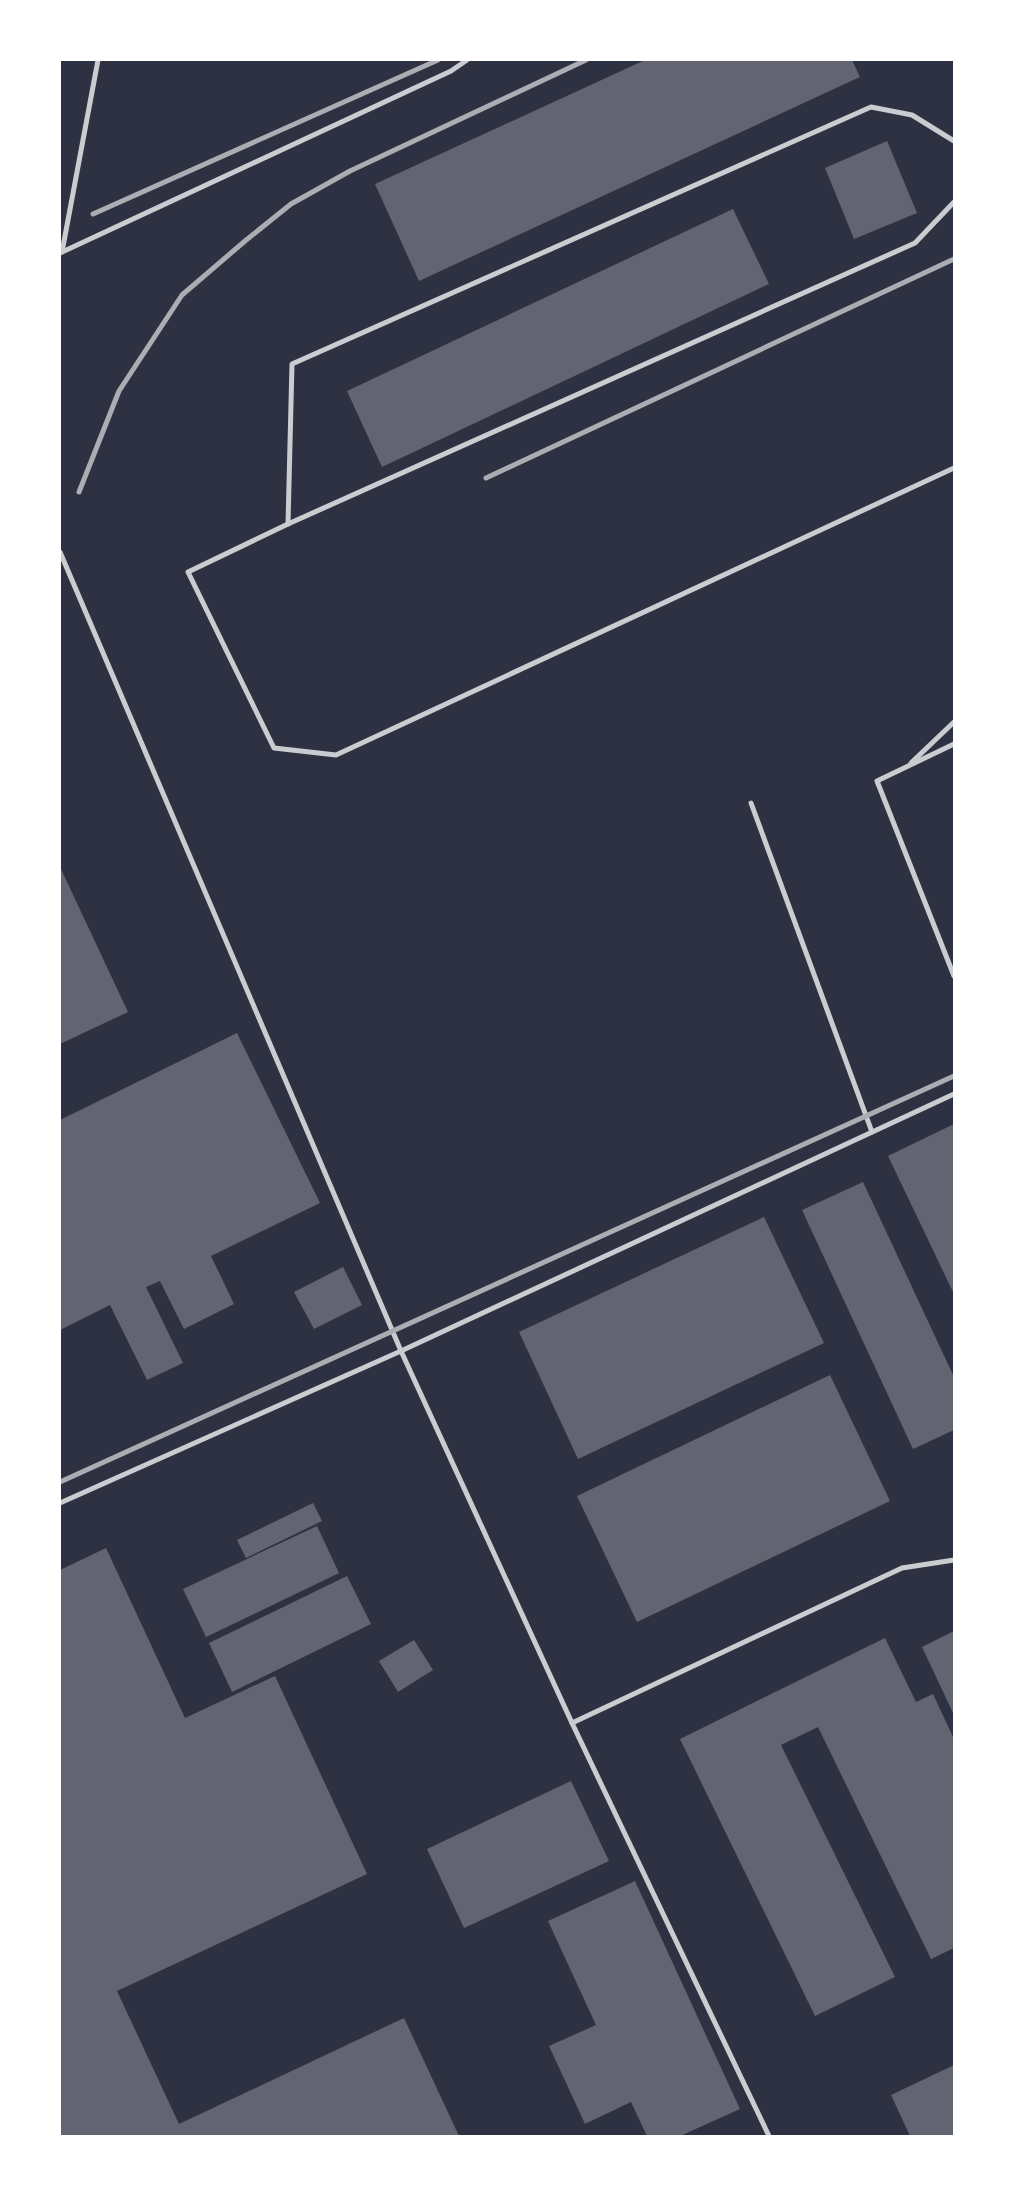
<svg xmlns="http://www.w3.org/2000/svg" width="1014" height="2196" font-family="Commissioner,sans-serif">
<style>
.building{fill:#626471}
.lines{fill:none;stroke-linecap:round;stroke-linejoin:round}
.service{stroke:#caccd0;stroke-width:5}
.rail{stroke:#abadb3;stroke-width:5}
</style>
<rect width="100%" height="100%" fill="#2d3142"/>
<!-- building -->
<g class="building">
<path d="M645,60H852L860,77L419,281L375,184Z"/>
<path d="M887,141L917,213L854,239L825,168Z"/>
<path d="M733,209L769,284L382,467L347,391Z"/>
<path d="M60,867L128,1012L60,1044Z"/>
<path d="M237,1033L320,1203L211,1256L234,1304L184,1329L160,1281L146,1287L183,1363L147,1380L110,1305L60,1330V1120Z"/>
<path d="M954,1124V1294L888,1156Z"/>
<path d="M863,1182L954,1377V1430L913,1449L802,1210Z"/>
<path d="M764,1217L824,1343L578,1459L519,1332Z"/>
<path d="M343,1267L362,1305L314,1329L294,1292Z"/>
<path d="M830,1375L890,1501L637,1622L577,1496Z"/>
<path d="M313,1503L322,1521L246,1558L237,1540Z"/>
<path d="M317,1526L339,1573L206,1637L183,1589Z"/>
<path d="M106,1548L185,1718L275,1676L367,1874L117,1991L179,2124L404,2018L459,2136H60V1570Z"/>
<path d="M347,1576L371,1624L232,1692L209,1643Z"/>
<path d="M954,1631V1715L922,1647Z"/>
<path d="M885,1638L916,1702L933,1694L954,1739V1948L931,1959L818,1727L781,1745L895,1977L815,2016L680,1739Z"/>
<path d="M414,1640L433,1670L398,1692L379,1661Z"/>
<path d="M571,1781L609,1861L464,1928L427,1849Z"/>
<path d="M635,1881L740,2109L680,2136H647L631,2102L585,2124L549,2046L596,2025L548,1921Z"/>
<path d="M954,2065V2136H910L891,2095Z"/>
</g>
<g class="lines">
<!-- service -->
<g class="service">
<path d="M954,141L912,115L871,107L292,364L288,524L915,243L954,202"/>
<path d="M62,252L98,60"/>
<path d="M60,253L451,71L467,60"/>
<path d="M288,524L188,572L274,748L336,755L954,468"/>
<path d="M60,552L401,1351L572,1723L769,2136"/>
<path d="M954,744L877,781L954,976"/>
<path d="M911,763L954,722"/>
<path d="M751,803L872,1132"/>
<path d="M60,1503L401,1351L954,1094"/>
<path d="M572,1723L902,1568L954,1560"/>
</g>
<!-- rail -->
<g class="rail">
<path d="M93,214L438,60"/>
<path d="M486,478L954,259"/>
<path d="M79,492L119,391L182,295L245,241L291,204L350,171L586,60"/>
<path d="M60,1482L954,1076"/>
</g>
</g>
<!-- border -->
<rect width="1014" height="2196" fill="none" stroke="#ffffff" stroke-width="122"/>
</svg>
